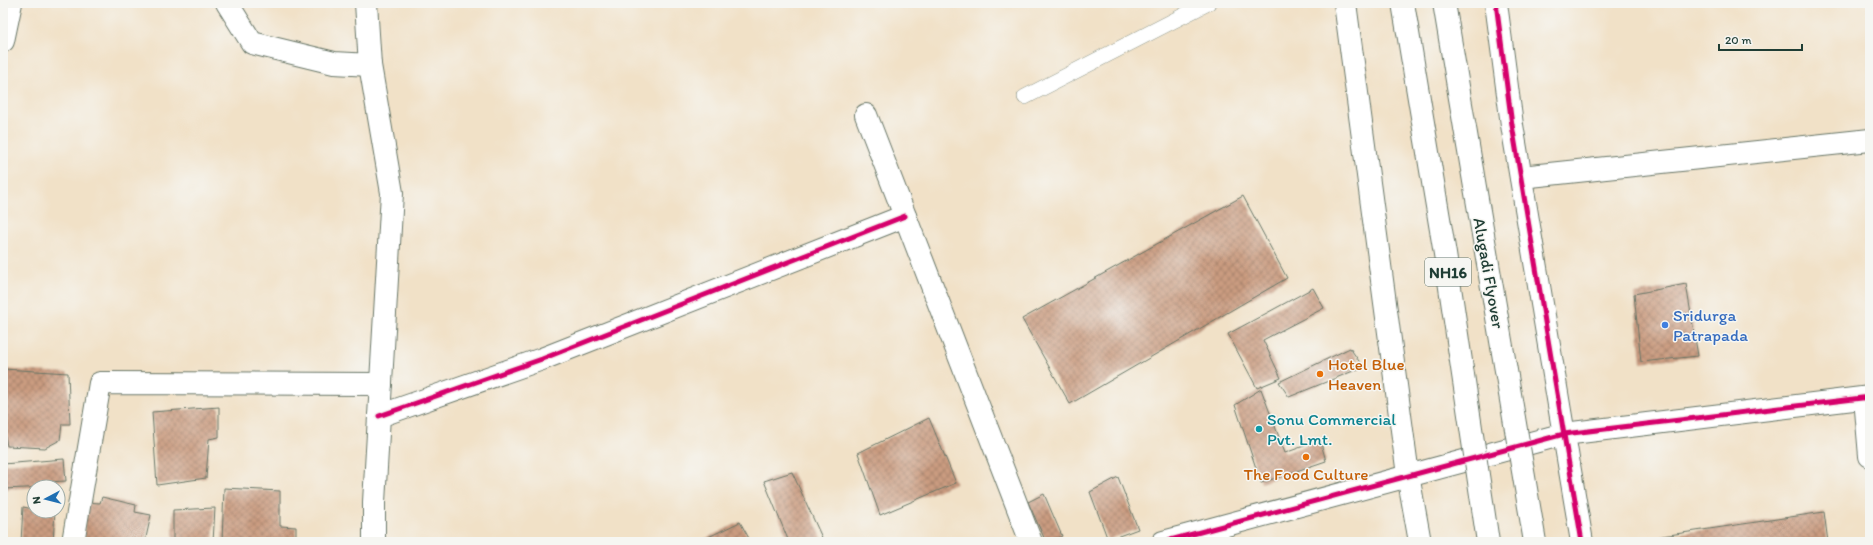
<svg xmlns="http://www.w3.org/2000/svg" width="1873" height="545" font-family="Itim,sans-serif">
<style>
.building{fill:url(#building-cross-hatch)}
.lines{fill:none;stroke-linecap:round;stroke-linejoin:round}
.lane-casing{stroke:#687667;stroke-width:16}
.street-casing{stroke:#687667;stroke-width:24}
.secondary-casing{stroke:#687667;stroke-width:24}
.highway-casing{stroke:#687667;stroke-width:24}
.lane{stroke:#fff;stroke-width:15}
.street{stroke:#fff;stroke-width:22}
.secondary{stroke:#fff;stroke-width:22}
.highway{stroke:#fff;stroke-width:22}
.highway-bridge-casing{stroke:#687667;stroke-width:24;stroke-linecap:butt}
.highway-bridge{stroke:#fff;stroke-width:22}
.cycleway-casing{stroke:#f6f6f2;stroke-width:8}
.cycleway{stroke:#d6006c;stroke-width:5}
.shop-dot{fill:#3f7fe0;stroke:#f6f6f2;stroke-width:1.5}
.food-dot{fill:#e8710a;stroke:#f6f6f2;stroke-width:1.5}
.culture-dot{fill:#0f9aa8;stroke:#f6f6f2;stroke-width:1.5}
.labels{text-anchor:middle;stroke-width:3;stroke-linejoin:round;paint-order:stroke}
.shield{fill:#f6f6f2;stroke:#60746d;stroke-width:1}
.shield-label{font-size:16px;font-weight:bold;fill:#1f3d34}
.street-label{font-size:17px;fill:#1f3d34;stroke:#f6f6f2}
.shop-label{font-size:17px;fill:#366cbe;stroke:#f6f6f2;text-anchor:start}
.food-label{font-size:17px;fill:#c56008;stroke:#f6f6f2;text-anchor:start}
.culture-label{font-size:17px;fill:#0d838f;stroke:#f6f6f2;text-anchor:start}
</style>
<defs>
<pattern id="building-cross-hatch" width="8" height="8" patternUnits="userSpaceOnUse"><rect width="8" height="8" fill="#ca9b80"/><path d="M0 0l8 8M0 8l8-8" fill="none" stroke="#a3806a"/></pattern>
</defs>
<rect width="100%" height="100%" fill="#f6f6f2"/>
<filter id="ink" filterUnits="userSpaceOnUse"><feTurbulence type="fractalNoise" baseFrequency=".025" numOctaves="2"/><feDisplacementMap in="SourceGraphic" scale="8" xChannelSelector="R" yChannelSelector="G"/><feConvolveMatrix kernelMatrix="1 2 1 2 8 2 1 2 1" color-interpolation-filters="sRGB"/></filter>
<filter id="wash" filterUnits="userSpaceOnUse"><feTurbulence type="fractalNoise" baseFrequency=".012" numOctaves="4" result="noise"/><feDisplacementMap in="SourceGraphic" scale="16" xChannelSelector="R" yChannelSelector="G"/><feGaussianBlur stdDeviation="0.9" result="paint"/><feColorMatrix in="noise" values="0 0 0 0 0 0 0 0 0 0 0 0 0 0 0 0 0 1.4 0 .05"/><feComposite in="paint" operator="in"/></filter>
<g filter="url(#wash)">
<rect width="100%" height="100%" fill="#f1e1c7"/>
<g id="blocks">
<!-- building -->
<g class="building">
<path d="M1243,196L1287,278L1070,404L1022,319Z"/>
<path d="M1686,284L1698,356L1641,362L1634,294Z"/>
<path d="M1313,288L1324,308L1263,340L1281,378L1257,388L1228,334Z"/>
<path d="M1350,348L1363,367L1289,397L1279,382Z"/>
<path d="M3,369L68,373L70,424H62L60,440L45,448L7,446L3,427Z"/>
<path d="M1261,389L1285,453L1320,440L1326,461L1261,483L1235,405Z"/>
<path d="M219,407V437L209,439L206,478L157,485L152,412Z"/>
<path d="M929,418L956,483L880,515L858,453Z"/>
<path d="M64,459L66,481L47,482L48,487L3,489V464Z"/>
<path d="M792,472L824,542H789L764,481Z"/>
<path d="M1118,477L1138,529L1108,540L1090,492Z"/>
<path d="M224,488L280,491V526L296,527V542H222Z"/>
<path d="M1044,494L1062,536L1050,542H1046L1028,502Z"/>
<path d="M102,497L136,505L135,512L151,515L145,542H84V502L100,503Z"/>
<path d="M23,507L34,509V511H55L53,542H21Z"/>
<path d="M215,508L213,542H173V510Z"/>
<path d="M1824,512L1828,542H1662V536Z"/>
<path d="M740,522L751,542H698Z"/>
</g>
</g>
</g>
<g filter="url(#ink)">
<use href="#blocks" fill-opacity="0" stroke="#687667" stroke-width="1"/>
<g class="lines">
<defs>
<path id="lane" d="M1025,97L1208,3"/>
<g id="street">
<path d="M227,3L252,43L334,63L370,65L366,3"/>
<path d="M3,41L11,3"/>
<path d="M370,65L392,193L374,502V542"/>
<path d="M866,115L1031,542"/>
<path d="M1521,177L1870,140"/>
<path d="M1865,398L1870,456"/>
<path d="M379,416L542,359L905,216"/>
<path d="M73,542L100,383L381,384"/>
<path d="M1163,542L1564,434L1870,397"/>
</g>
<g id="secondary">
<path d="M1345,3L1408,475L1420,542"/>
<path d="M1496,3L1512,125L1582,542"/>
</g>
<path id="highway" d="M1444,3L1465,128"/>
</defs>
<!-- lane casing -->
<use href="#lane" class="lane-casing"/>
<!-- street casing -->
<use href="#street" class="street-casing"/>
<!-- secondary casing -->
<use href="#secondary" class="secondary-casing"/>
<!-- highway casing -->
<use href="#highway" class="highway-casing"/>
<!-- lane -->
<use href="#lane" class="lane"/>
<!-- street -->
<use href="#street" class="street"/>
<!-- secondary -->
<use href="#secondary" class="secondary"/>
<!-- highway -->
<use href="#highway" class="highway"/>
<defs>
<g id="highway-bridge">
<path d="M1403,3L1445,254L1488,542"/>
<path d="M1465,128L1535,542"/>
</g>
</defs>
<!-- highway-bridge casing -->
<use href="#highway-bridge" class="highway-bridge-casing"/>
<!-- highway-bridge -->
<use href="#highway-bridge" class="highway-bridge"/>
<defs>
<g id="cycleway">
<path d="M1496,3L1512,125L1582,542"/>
<path d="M379,416L542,359L905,216"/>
<path d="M1163,542L1564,434L1870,397"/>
</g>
</defs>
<!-- cycleway casing -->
<use href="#cycleway" class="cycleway-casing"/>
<!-- cycleway -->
<use href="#cycleway" class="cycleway"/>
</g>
</g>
<!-- markers -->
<circle class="shop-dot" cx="1665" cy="325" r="4"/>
<g class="food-dot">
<circle cx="1320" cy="374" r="4"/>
<circle cx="1306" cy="457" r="4"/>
</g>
<circle class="culture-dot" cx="1259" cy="429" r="4"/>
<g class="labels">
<!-- shield labels -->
<rect class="shield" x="1425" y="258" width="46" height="28" rx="3"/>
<g class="shield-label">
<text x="1448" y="278">NH16</text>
</g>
<!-- street labels -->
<g class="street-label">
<text transform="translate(1489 273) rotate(80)" y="6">Alugadi Flyover</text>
</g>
<!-- shop labels -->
<g class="shop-label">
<text x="1673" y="321">Sridurga<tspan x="1673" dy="20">Patrapada</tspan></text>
</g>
<!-- food labels -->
<g class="food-label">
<text x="1328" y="370">Hotel Blue<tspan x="1328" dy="20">Heaven</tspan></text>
<text x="1306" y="480" text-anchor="middle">The Food Culture</text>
</g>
<!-- culture labels -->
<g class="culture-label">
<text x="1267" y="425">Sonu Commercial<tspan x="1267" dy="20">Pvt. Lmt.</tspan></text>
</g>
</g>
<!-- margin -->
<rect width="1873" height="545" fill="none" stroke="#f6f6f2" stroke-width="16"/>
<!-- north arrow -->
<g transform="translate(46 499) rotate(263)"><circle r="19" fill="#f6f6f2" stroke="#a0aca6"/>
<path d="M0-3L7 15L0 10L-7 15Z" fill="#1f6fb2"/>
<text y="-6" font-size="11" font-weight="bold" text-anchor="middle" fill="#1f3d34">N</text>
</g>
<!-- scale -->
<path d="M1719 44v6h83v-6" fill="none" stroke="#1f3d34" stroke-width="2"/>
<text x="1725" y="44" font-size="12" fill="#1f3d34" stroke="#f6f6f2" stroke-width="3" paint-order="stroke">20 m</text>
</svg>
